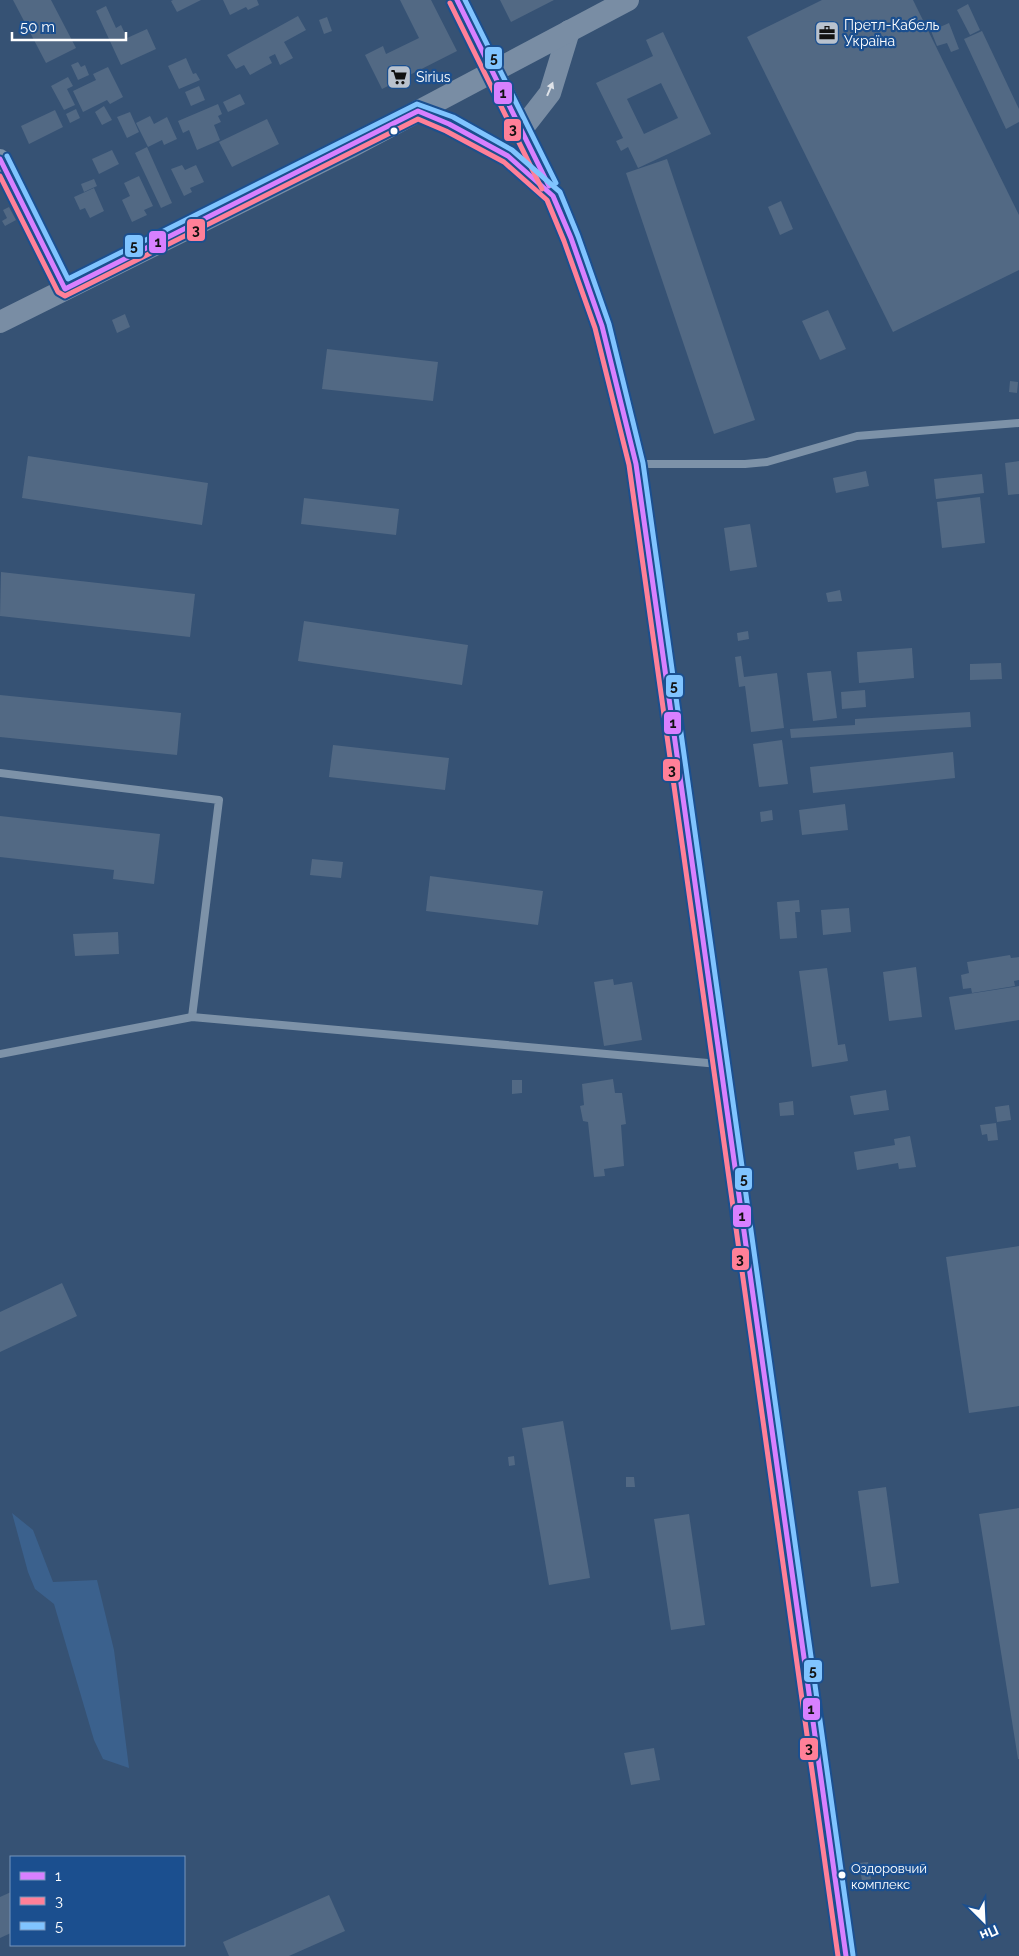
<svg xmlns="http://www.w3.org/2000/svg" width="1019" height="1956" font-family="Raleway,sans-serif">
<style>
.water{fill:#3b618d}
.building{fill:#526984;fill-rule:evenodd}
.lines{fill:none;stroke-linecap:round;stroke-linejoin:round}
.service{stroke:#7d92a8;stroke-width:8}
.tertiary{stroke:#7d92a8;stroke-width:20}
.secondary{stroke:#798da4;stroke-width:22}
.bus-1-casing{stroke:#1b4f8f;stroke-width:9}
.bus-2-casing{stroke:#1b4f8f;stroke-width:9}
.bus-3-casing{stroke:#1b4f8f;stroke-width:9}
.bus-1{stroke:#d880ff;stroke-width:5}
.bus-2{stroke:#ff8098;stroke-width:5}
.bus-3{stroke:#80c4ff;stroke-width:5}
.oneway{fill:#dee2e8}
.bus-dot{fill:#fff;stroke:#1b4f8f;stroke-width:2}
.labels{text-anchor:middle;stroke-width:4.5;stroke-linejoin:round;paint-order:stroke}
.bus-label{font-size:13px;fill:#fff;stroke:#1b4f8f;text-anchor:start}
.poi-label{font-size:14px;fill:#fff;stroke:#1b4f8f;text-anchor:start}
.line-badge{stroke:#1b4f8f;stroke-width:2}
.pale-badge-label{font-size:14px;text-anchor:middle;font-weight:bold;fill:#111}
</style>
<rect width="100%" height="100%" fill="#365274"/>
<!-- water -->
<path class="water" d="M12,1513L33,1530L53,1582L97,1580L114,1650L129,1768L103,1759L94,1740L54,1604L35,1589L28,1572Z"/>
<!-- building -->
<g class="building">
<path d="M13,0H51L76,48L46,63Z"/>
<path d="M173,0H201L177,12L171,1Z"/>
<path d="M223,0H257L259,5L248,10L246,7L230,15Z"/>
<path d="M400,0H431L457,51L382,89L365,55L383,46L386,54L419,38Z"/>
<path d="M500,0H554L511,22Z"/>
<path d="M822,0H913L1019,215V270L893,332L747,37Z"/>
<path d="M968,4L980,30L970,35L957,10Z"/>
<path d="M106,6L116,28L121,25L127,38L147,29L156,49L121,65L96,11Z"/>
<path d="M298,16L306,30L284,42L293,58L280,65L275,54L269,57L272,63L250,75L244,65L236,69L227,55Z"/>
<path d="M327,17L332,31L324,34L319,20Z"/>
<path d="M949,23L959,49L951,52L947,43L937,46L931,31Z"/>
<path d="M982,31L1019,109V122L1006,129L964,39Z"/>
<path d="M663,32L711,134L638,168L628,147L621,151L616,141L623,138L596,83L653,56L646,40ZM661,83L678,118L644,134L627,99Z"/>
<path d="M186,58L193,74L196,73L200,80L179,89L168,66Z"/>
<path d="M78,62L81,67L85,65L89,75L78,80L71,65Z"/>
<path d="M108,67L123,97L110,104L107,100L83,112L73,91L96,80L93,74Z"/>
<path d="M68,77L73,86L67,89L75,105L64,110L51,86Z"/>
<path d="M199,86L205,100L191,106L185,92Z"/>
<path d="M240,94L245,104L228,112L223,102Z"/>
<path d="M218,104L222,114L218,116L221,122L214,125L220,140L197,150L189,130L183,133L178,121Z"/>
<path d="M104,106L112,120L102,125L95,112Z"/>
<path d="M76,109L80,118L70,123L66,114Z"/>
<path d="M55,110L63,127L29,144L21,126Z"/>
<path d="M130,112L139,132L127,138L117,117Z"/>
<path d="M150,116L154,124L167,117L177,139L164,145L162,140L148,147L136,123Z"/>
<path d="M267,119L279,144L232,167L219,142Z"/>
<path d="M147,147L172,203L161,208L135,153Z"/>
<path d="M112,150L119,164L99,174L92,159Z"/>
<path d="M667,159L755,420L714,434L626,173Z"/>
<path d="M182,165L185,170L196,165L204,182L190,188L192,192L184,196L171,169Z"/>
<path d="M139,176L153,206L144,210L147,215L132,222L122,200L130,196L124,183Z"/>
<path d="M94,179L97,186L84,192L81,184Z"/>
<path d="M94,188L104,211L90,218L85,208L80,210L74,197Z"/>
<path d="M781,201L793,229L780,235L768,207Z"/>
<path d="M9,207L16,220L5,226L2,221L7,218L3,210Z"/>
<path d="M828,310L846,349L820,360L802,321Z"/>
<path d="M125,314L130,327L117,333L112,320Z"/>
<path d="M327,349L438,362L433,401L322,389Z"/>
<path d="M1010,381L1018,382L1017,393L1009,392Z"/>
<path d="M28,456L208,483L202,525L22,498Z"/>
<path d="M1019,461V494L1008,495L1005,463Z"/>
<path d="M866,471L869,486L836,493L833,478Z"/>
<path d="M982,474L984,493L936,499L934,479Z"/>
<path d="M980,497L985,543L942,548L937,502Z"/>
<path d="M304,498L399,509L396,535L301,524Z"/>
<path d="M750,524L757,567L730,571L724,528Z"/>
<path d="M1,572L195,594L190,637L0,616Z"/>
<path d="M840,590L842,601L828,602L826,593Z"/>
<path d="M304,621L468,645L462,685L298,661Z"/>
<path d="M748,631L749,639L738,641L737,633Z"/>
<path d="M912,648L914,678L859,683L857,652Z"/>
<path d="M741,656L744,677L777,673L784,728L751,732L745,686L739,687L735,657Z"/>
<path d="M1001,663L1002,679L970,680V664Z"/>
<path d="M831,671L837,718L813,721L807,673Z"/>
<path d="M865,690L866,707L842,709L841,692Z"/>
<path d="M0,695L181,713L177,755L0,737Z"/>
<path d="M970,712L971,727L791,738L790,729L855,725V719Z"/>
<path d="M782,740L788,784L759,787L753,744Z"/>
<path d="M333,745L449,758L445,790L329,777Z"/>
<path d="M953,752L955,778L813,793L810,767Z"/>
<path d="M845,804L848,830L802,835L799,810Z"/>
<path d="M772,810L773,820L761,822L760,812Z"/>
<path d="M0,816L160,834L154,884L113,879L114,870L0,857Z"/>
<path d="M312,859L343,862L341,878L310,875Z"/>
<path d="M430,876L543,891L538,925L426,911Z"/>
<path d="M799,900L800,912H795L797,938L780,939L777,902Z"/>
<path d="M849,908L851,932L823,935L821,910Z"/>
<path d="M118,932L119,954L75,956L73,934Z"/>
<path d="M1010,955L1011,958L1019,957V980L1014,981L1015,986L972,993L971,988L963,989L961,975L969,973L967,962Z"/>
<path d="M916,967L922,1017L889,1021L883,972Z"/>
<path d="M827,968L838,1045L845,1044L848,1061L812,1067L799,971Z"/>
<path d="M613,979L614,985L632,982L642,1040L604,1046L594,982Z"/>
<path d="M1019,986V1020L955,1030L949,997Z"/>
<path d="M613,1079L615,1093H622L626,1124L621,1125L624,1166L604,1169L605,1176L594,1177L588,1122L583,1121L580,1106L584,1105L582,1084Z"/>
<path d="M512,1080H522V1093L512,1094Z"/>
<path d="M886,1090L889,1110L854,1115L850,1096Z"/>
<path d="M793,1101L794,1115L780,1116L779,1103Z"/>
<path d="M1009,1105L1011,1120L997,1122L995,1107Z"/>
<path d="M996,1123L998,1140L988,1141L987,1134L982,1135L980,1125Z"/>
<path d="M910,1136L916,1167L899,1169L898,1163L857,1170L854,1152L895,1145L894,1139Z"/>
<path d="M1019,1246V1406L969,1413L946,1257Z"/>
<path d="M62,1283L77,1316L0,1352V1312Z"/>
<path d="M563,1421L590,1578L549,1585L522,1428Z"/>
<path d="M514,1456L515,1465L509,1466L508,1457Z"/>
<path d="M626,1477H634L635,1487H626Z"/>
<path d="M886,1487L899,1583L871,1587L858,1491Z"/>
<path d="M1019,1508V1759H1018L979,1514Z"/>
<path d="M689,1514L705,1625L671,1630L654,1519Z"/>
<path d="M654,1748L660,1780L631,1785L624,1753Z"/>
<path d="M868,1862L871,1879L862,1881L859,1863Z"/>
<path d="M11,1892V1933L0,1938V1897Z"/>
<path d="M329,1895L345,1931L289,1956H229L223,1942Z"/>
</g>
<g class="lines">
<!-- service -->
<g class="service">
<path d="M638,464H745L767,462L857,436L1019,423"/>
<path d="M0,773L219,800L192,1017"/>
<path d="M0,1054L192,1017L719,1064"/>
</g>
<!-- tertiary -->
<g class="tertiary">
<path d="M457,0C506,93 553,186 588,285C609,343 621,404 636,464L846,1956"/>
<path d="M0,159L65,289"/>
</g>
<!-- secondary -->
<g class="secondary">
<path d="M418,111L449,124L508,156L553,196"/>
<path d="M522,129L550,93L569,31"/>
<path d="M0,322L349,148L628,0"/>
</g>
<defs>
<g id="bus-1">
<path d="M457,0L549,186"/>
<path d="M0,159L65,289L418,111L449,124L508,156L553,196L571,238L602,326L636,464L846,1956"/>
</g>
<g id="bus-2">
<path d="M450,3L542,189"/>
<path d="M0,176L58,292L65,296L418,119L446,131L504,162L547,200L564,241L595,328L629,465L838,1956"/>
</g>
<g id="bus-3">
<path d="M465,0L556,183"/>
<path d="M7,156L68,279L417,104L453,117L512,150L560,192L578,236L609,324L643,463L853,1955"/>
</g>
</defs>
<!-- bus-1 casing -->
<use href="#bus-1" class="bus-1-casing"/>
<!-- bus-2 casing -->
<use href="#bus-2" class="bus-2-casing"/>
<!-- bus-3 casing -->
<use href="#bus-3" class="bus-3-casing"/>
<!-- bus-1 -->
<use href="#bus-1" class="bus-1"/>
<!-- bus-2 -->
<use href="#bus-2" class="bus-2"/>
<!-- bus-3 -->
<use href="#bus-3" class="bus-3"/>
</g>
<!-- one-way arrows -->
<defs><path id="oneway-solid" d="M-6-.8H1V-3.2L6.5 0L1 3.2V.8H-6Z" transform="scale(1.25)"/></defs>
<use class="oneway" href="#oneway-solid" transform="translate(550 89) rotate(-67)"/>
<!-- icons -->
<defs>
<symbol id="office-square" viewBox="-11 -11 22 22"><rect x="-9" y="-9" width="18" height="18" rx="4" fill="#b9c2ce" stroke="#1b4f8f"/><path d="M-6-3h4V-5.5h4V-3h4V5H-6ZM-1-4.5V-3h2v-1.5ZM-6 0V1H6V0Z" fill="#111"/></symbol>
<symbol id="supermarket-square" viewBox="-11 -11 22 22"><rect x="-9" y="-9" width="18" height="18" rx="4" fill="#b9c2ce" stroke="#1b4f8f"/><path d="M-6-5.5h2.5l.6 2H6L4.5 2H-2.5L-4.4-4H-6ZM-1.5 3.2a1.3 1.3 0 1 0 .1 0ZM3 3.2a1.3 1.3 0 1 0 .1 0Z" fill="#111"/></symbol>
</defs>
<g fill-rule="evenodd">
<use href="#office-square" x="813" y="19" width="28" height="28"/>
<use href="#supermarket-square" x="385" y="63" width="28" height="28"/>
</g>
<!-- markers -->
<g class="bus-dot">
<circle cx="394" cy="131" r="4.5"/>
<circle cx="842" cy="1875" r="4.5"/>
</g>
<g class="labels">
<!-- bus labels -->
<g class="bus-label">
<text x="851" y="1873">Оздоровчий<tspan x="851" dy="16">комплекс</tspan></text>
</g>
<!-- poi labels -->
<g class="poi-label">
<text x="844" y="30">Претл-Кабель<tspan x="844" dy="16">Україна</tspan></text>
<text x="416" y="82">Sirius</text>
</g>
</g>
<g class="line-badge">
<rect x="484" y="46" width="19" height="24" rx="5" fill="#80c4ff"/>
<rect x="493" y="81" width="20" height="24" rx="5" fill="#d880ff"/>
<rect x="503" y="118" width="19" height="24" rx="5" fill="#ff8098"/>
<rect x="186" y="218" width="20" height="24" rx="5" fill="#ff8098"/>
<rect x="148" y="230" width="19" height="24" rx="5" fill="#d880ff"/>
<rect x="124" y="234" width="20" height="24" rx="5" fill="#80c4ff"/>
<rect x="665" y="674" width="19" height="24" rx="5" fill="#80c4ff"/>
<rect x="663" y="711" width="19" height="24" rx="5" fill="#d880ff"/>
<rect x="662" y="758" width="19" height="24" rx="5" fill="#ff8098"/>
<rect x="734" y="1167" width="19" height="24" rx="5" fill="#80c4ff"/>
<rect x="732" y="1204" width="20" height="24" rx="5" fill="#d880ff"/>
<rect x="731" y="1247" width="19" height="24" rx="5" fill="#ff8098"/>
<rect x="803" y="1659" width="20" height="24" rx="5" fill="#80c4ff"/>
<rect x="802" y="1697" width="19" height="24" rx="5" fill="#d880ff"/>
<rect x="799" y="1737" width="20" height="24" rx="5" fill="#ff8098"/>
</g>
<g class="pale-badge-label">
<text x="494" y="63">5</text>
<text x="503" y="98">1</text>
<text x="513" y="134">3</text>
<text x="196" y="235">3</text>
<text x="158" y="247">1</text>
<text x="134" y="251">5</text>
<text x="674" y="691">5</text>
<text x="673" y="728">1</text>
<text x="672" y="775">3</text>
<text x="744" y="1184">5</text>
<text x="742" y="1221">1</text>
<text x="740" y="1264">3</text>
<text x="813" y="1676">5</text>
<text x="811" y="1714">1</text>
<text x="809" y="1753">3</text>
</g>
<!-- legend -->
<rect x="10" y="1856" width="175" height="90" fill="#1b4f8f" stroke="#7695bc"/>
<rect x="20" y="1872" width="25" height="8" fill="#d880ff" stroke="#7695bc"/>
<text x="55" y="1881" font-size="15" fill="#ffffff">1</text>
<rect x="20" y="1897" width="25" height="8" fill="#ff8098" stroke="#7695bc"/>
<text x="55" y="1906" font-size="15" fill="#ffffff">3</text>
<rect x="20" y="1922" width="25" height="8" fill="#80c4ff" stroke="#7695bc"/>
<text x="55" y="1931" font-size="15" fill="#ffffff">5</text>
<!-- north arrow -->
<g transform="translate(984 1921) rotate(156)" stroke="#1b4f8f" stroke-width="4" paint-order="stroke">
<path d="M0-4L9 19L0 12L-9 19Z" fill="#ffffff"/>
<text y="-8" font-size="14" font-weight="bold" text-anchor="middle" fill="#ffffff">Пн</text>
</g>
<!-- scale -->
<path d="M12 32v8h114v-8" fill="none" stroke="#ffffff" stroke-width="2.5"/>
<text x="20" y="32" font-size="15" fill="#ffffff" stroke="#1b4f8f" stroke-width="4" paint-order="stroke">50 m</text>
</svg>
